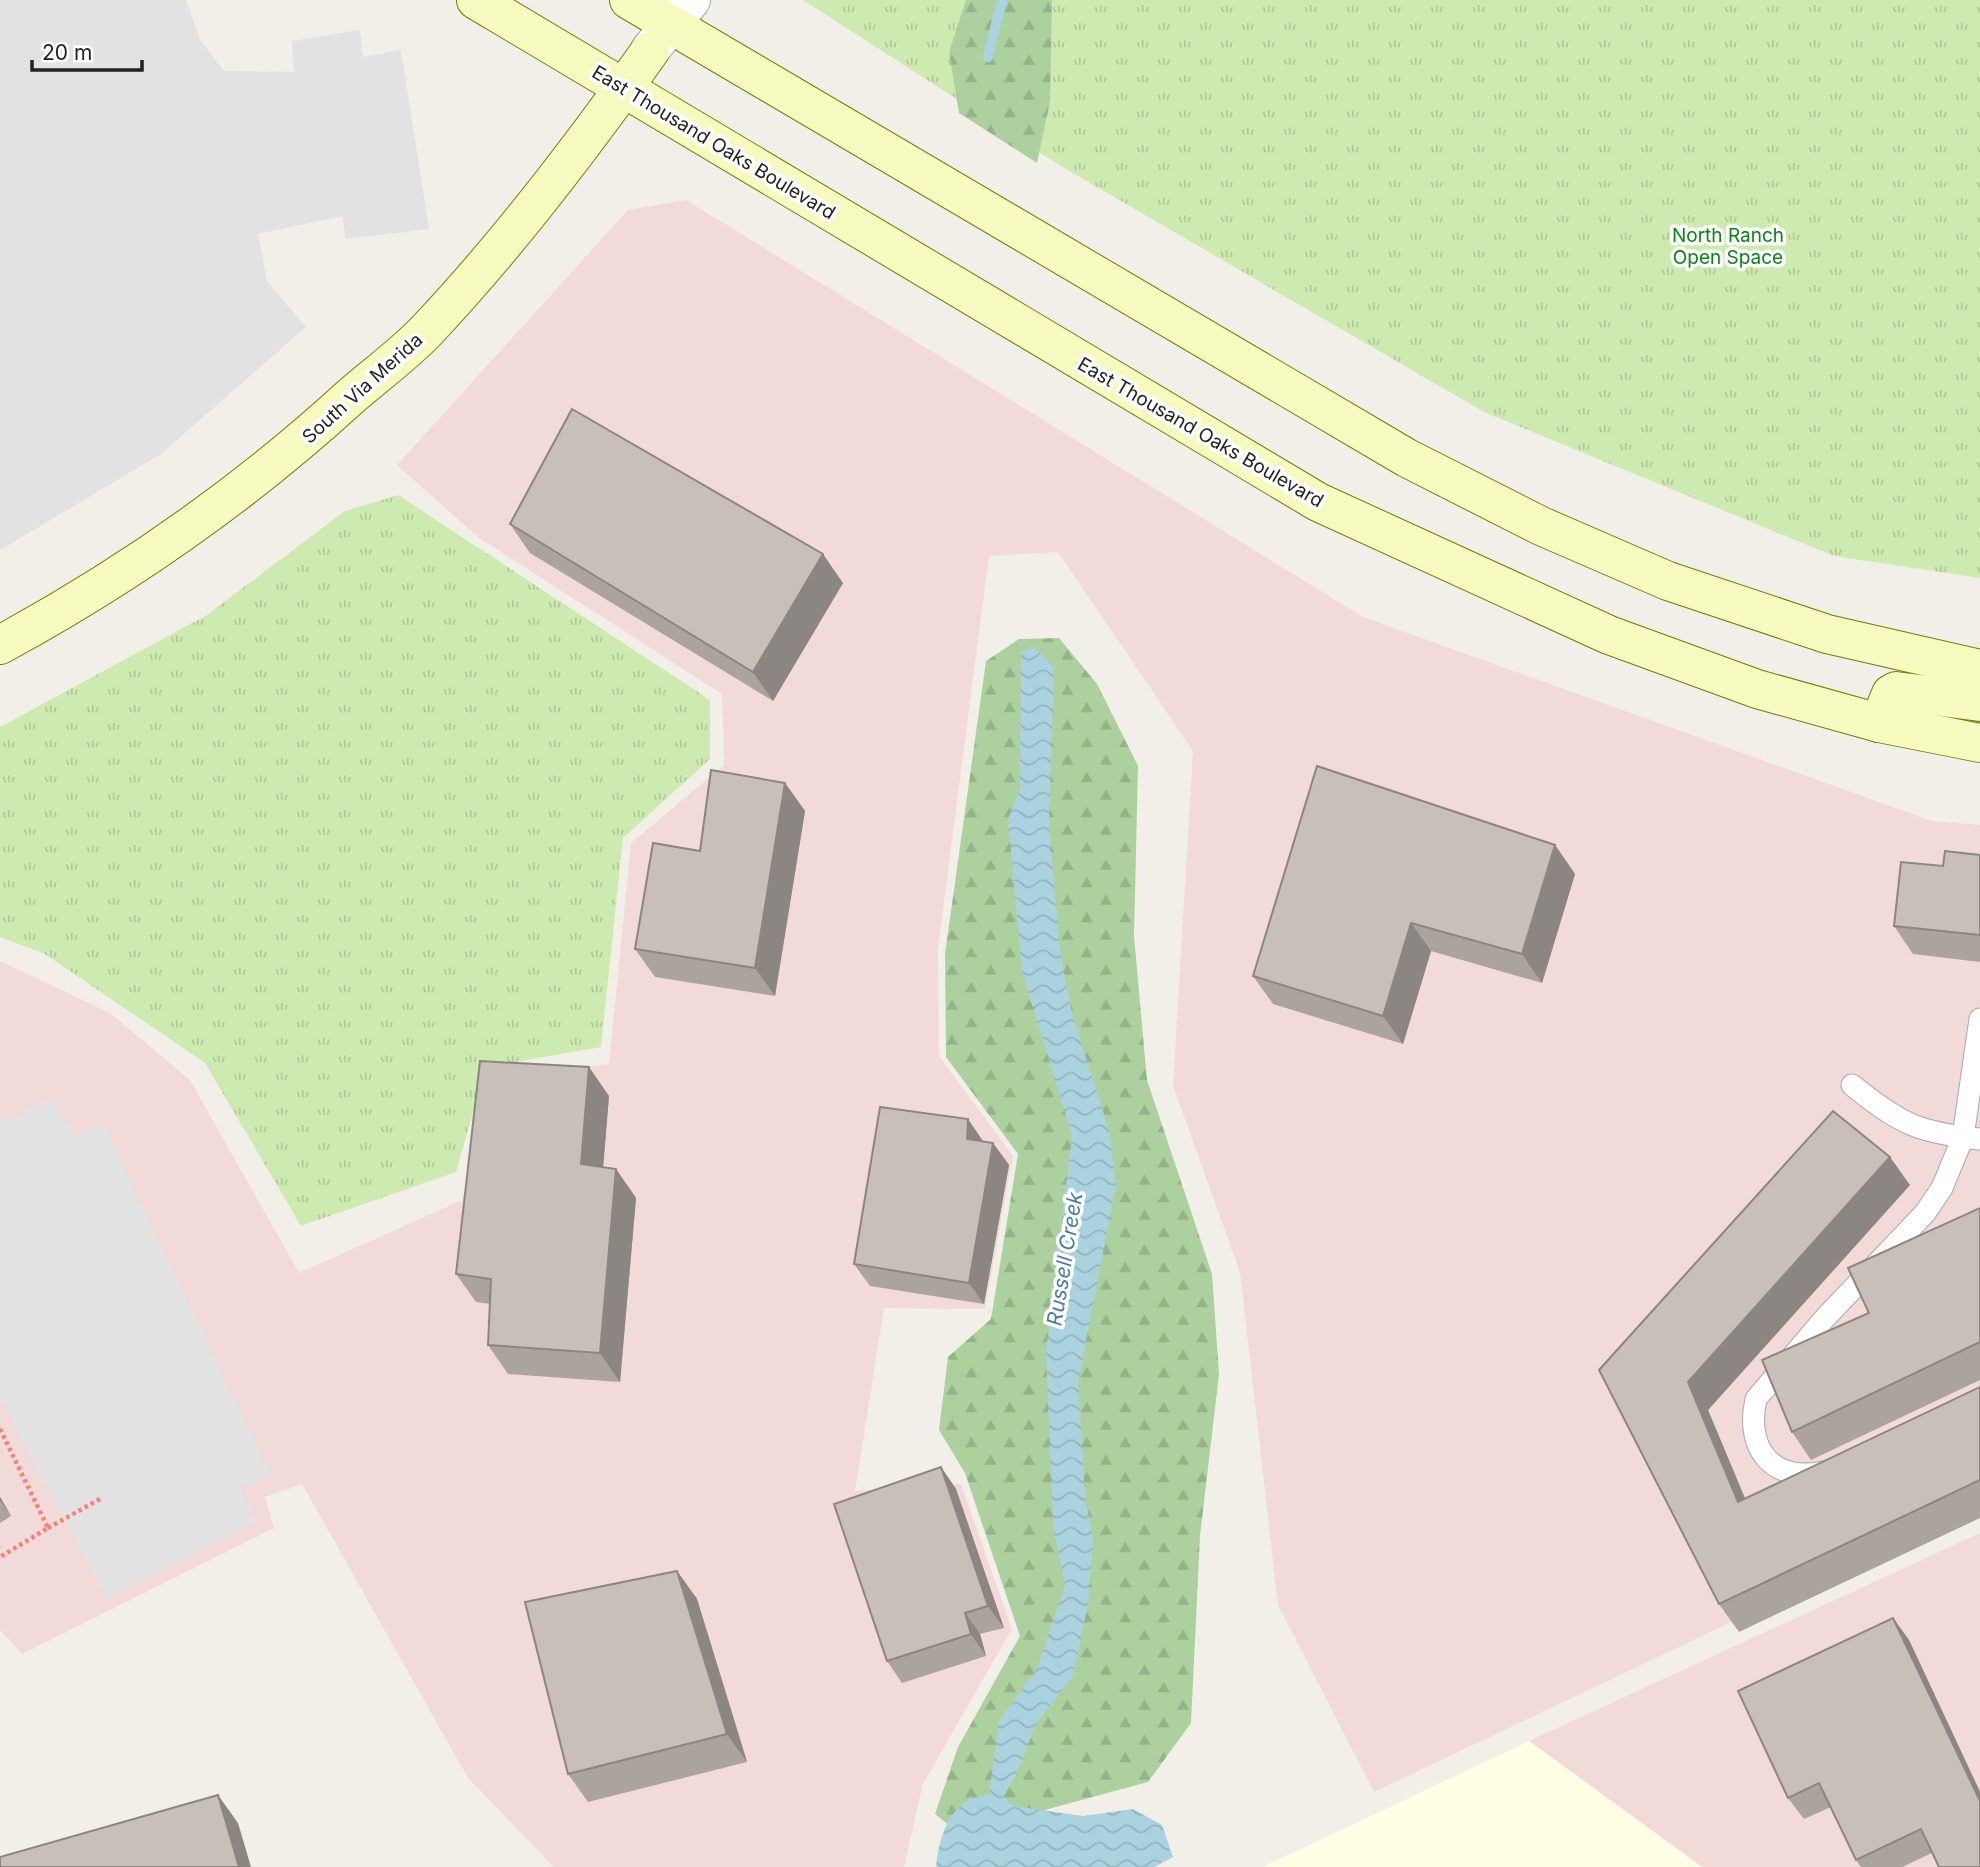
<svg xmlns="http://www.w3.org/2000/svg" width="1980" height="1867" font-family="Inter,sans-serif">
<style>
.commercial{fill:#f2dad9}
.education{fill:#ffffe5}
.grass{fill:url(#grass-tufts)}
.forest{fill:url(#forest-firs)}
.parking{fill:#e2e2e2}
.water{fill:url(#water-waves)}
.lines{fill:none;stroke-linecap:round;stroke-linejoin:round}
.stream{stroke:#aad3df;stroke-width:10}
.lane-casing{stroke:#a9a9a9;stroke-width:23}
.street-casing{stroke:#a9a9a9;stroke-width:40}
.secondary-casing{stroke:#707d05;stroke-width:40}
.path{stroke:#fa8072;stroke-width:4.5;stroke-dasharray:3.5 3.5;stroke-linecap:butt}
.lane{stroke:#fff;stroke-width:21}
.street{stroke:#fff;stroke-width:38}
.secondary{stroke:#f7fabf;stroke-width:38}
.wall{fill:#aba49e}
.shaded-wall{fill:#8b8681}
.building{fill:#c7bfb8;stroke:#8b8681;stroke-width:2}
.labels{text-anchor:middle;stroke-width:7;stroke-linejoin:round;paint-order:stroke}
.street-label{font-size:19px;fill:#222;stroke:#fff}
.park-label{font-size:19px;fill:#0c8416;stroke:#fff}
.water-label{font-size:21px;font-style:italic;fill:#4a7aab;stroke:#fff}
</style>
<defs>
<pattern id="grass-tufts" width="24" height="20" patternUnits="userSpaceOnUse" patternTransform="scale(1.75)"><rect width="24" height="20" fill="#cdebb0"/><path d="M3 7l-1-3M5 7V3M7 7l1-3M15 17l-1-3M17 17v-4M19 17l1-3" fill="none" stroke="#b0c997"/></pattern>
<pattern id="forest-firs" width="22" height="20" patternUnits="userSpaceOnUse" patternTransform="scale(1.75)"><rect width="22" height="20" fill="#add19e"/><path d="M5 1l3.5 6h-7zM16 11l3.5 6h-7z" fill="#95b388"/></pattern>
<pattern id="water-waves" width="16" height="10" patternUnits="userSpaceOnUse" patternTransform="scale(1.75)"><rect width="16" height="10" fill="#aad3df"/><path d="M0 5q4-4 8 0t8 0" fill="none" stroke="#92b5bf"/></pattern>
</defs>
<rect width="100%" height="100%" fill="#f2efe9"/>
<!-- commercial -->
<g class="commercial">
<path d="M686,200L1363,617L1932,821L1980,825V1504L1374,1792L1278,1605L1240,1272L1173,1086L1193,751L1058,552L989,556L938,948L939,1056L1013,1156L985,1309L884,1308L855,1491L961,1484L1012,1629L923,1784L904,1867H554L468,1778L302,1484L265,1497L274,1528L22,1654L0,1630V961L110,1013L190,1080L299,1273L462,1200L493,1082L609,1064L631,843L724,765L722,694L479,538L397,465L628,210Z"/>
<path d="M1980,1533V1867H1702L1529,1741Z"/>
</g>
<!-- education -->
<path class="education" d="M1529,1741L1702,1867H1263Z"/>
<!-- grass -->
<g class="grass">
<path d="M803,0H1980V578L1834,556L1484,412L1059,165Z"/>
<path d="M398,495L710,700V759L623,838L601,1047L486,1067L456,1172L301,1226L205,1063L45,954L0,937V727L207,615L345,511Z"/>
</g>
<!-- forest -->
<g class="forest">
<path d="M966,0H1052L1050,102L1037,163L959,113L949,52Z"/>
<path d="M1059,638L1097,684L1138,766L1134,936L1147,1080L1212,1274L1219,1374L1200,1536L1191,1723L1148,1782L1052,1808L965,1838L935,1814L958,1747L1020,1636L965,1473L939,1430L948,1357L991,1319L1018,1154L946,1057L945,954L986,661L1019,639Z"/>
</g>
<!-- parking -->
<g class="parking">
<path d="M0,0H186L200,40L224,71L294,72L292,41L360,30L363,57L401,50L429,229L345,239L343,216L258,234L267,281L306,327L161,454L0,550Z"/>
<path d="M51,1099L74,1135L103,1124L271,1476L241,1488L256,1522L106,1598L0,1399V1122Z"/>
</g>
<!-- water -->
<path class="water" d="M1033,646L1054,668L1049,826L1060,951L1072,1014L1109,1130L1116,1184L1078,1383L1085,1495L1093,1538L1088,1604L1073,1676L1036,1724L1017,1773L1003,1797L1015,1806L1083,1816L1133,1809L1162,1825L1173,1857L1154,1867H936C939,1836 951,1796 989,1795L999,1721L1037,1669L1065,1586L1053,1525L1046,1352L1072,1135L1022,971L1008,819L1020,789L1021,653Z"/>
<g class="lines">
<!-- stream -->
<path class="stream" d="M988,57L1002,0"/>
<defs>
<g id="lane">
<path d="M1852,1085C1900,1124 1919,1133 1980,1139"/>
<path d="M1823,1472C1771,1483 1745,1447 1756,1399L1825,1318L1925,1213L1942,1188L1963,1137L1980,1019"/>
</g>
<path id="street" d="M650,50L691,0"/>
<g id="secondary">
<path d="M476,0L1318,502L1609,635L1757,689L1879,723L1980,743"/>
<path d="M629,0L1407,458L1541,526L1668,581L1827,634L1980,669"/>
<path d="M0,645C127,576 243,495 349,398C375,375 405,354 429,328C510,242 582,147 650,51"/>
<path d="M1879,723L1891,694L1896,691L1980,702"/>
</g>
</defs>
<!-- lane casing -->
<use href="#lane" class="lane-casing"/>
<!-- street casing -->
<use href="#street" class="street-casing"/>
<!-- secondary casing -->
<use href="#secondary" class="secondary-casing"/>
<!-- path -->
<g class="path">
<path d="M0,1429L48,1528L0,1557"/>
<path d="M48,1528L100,1499"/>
</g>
<!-- lane -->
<use href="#lane" class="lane"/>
<!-- street -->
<use href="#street" class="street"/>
<!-- secondary -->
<use href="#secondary" class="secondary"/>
</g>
<!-- wall -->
<g class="wall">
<path d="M510,524L843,583L773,701L530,553Z"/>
<path d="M785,783L805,811L775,996L655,977L635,949L700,851Z"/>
<path d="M1555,845L1575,874L1542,983L1431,951L1403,1044L1273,1004L1253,976Z"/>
<path d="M1980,855V962L1913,954L1894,926L1943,866Z"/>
<path d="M609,1096L603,1167L616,1169L636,1198L620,1382L508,1374L488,1345L490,1304L476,1302L456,1274Z"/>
<path d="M993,1143L1009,1165L984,1304L870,1286L854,1264Z"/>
<path d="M1910,1185L1708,1410L1745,1498L1980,1387V1518L1739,1632L1719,1604L1599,1370Z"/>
<path d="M1980,1208V1380L1811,1460L1792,1432L1869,1313Z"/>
<path d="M941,1467L956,1489L1004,1628L980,1634L986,1656L902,1683L887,1661Z"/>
<path d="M0,1497L11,1516L0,1523Z"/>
<path d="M677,1571L697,1599L747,1762L588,1802L568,1774Z"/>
<path d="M1893,1618L1909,1640L1980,1792V1867L1932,1853L1902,1867H1861L1856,1860L1831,1807L1804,1819L1788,1798Z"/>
</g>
<!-- shaded-wall -->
<g class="shaded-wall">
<path d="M823,554L843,583L773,701L753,672Z"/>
<path d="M785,783L805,811L775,996L755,968Z"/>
<path d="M1555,845L1575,874L1542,983L1522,954Z"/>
<path d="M1411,923L1431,951L1403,1044L1383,1016Z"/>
<path d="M589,1067L609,1096L601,1193L581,1164Z"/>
<path d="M968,1119L983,1141L982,1161L967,1139Z"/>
<path d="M993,1143L1009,1165L984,1304L969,1283Z"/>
<path d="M1890,1157L1910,1185L1708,1410L1758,1530L1738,1502L1688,1382Z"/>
<path d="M616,1169L636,1198L620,1382L600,1353Z"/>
<path d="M941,1467L956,1489L1004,1628L988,1606Z"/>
<path d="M0,1497L11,1516L0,1500Z"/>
<path d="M677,1571L697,1599L747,1762L727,1734Z"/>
<path d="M965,1613L980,1634L986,1656L971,1634Z"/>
<path d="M1893,1618L1909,1640L1980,1792V1802Z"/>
<path d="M218,1795L238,1823L251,1867H239Z"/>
</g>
<!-- building -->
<g class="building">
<path d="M572,409L823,554L753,672L510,524Z"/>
<path d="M1317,766L1555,845L1522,954L1411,923L1383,1016L1253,976Z"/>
<path d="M711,770L785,783L755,968L635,949L653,843L700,851Z"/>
<path d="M1945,851L1980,855V935L1894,926L1901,862L1943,866Z"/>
<path d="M480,1061L589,1067L581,1164L616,1169L600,1353L488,1345L491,1279L456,1274Z"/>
<path d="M880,1107L968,1119L967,1139L993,1143L969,1283L854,1264Z"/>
<path d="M1833,1111L1890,1157L1688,1382L1738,1502L1980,1387V1480L1719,1604L1599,1370Z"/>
<path d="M1980,1208V1342L1792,1432L1762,1360L1869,1313L1848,1268Z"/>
<path d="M941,1467L988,1606L965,1613L971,1634L887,1661L834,1504Z"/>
<path d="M677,1571L727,1734L568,1774L525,1602Z"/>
<path d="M1893,1618L1980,1801V1867H1939L1921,1829L1856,1860L1819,1783L1788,1798L1738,1691Z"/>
<path d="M218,1795L239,1867H0V1857Z"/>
</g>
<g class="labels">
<!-- street labels -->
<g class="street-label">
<text transform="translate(714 142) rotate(31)" y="7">East Thousand Oaks Boulevard</text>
<text transform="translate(362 388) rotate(-42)" y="7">South Via Merida</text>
<text transform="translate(1201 432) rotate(30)" y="7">East Thousand Oaks Boulevard</text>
</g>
<!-- park labels -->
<g class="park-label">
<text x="1728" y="242">North Ranch<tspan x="1728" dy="22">Open Space</tspan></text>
</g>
<!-- water labels -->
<g class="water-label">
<text transform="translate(1065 1259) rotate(-81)" y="7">Russell Creek</text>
</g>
</g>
<!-- scale -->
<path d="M32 60v10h110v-10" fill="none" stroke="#222222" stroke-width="3.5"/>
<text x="42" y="60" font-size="21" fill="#222222" stroke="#ffffff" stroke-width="5" paint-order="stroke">20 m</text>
</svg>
